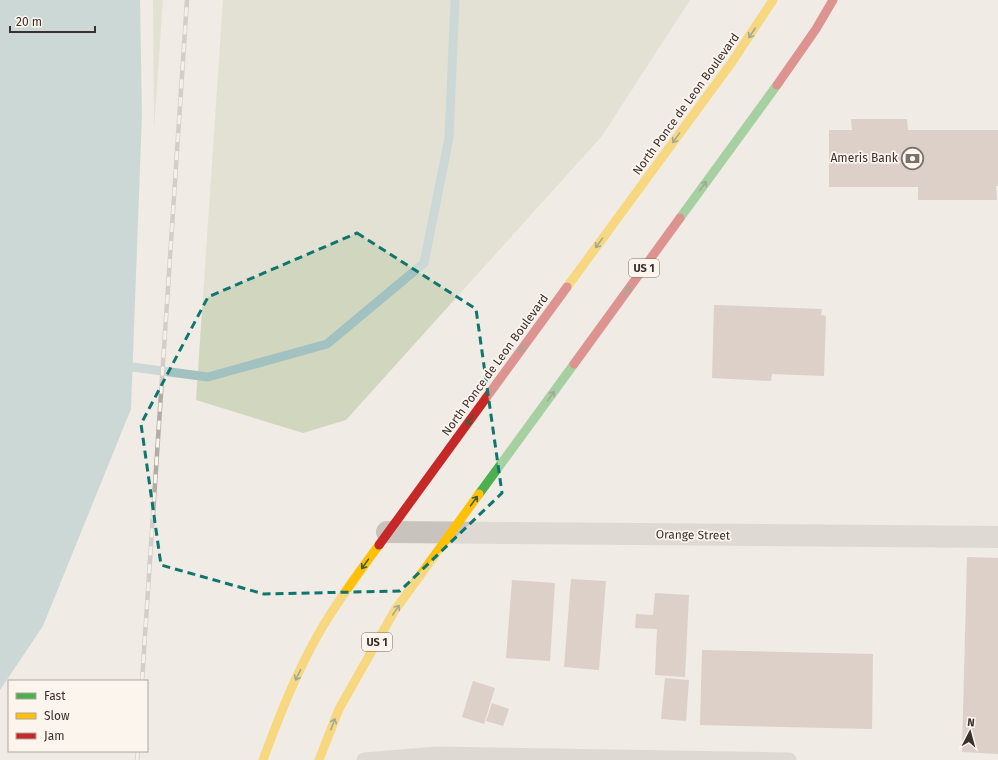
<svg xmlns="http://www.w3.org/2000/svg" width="998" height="760" font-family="'Fira Sans',sans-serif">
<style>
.green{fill:#d1d6bf}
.water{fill:#a1c2c1}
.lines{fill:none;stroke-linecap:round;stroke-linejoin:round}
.stream{stroke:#a1c2c1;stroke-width:9}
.building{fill:#c3afa7}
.lane{stroke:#c9c3be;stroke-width:15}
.street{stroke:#c9c3be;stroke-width:22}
.fast{stroke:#4caf50;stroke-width:9}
.slow{stroke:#ffc107;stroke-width:9}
.jam{stroke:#c62828;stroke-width:9}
.rail-casing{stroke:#b1aca8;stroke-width:4.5}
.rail{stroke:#fbf5ee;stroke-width:3;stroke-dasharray:9;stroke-linecap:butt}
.oneway{stroke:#415c38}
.marked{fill:none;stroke:#0f766e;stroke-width:3;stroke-dasharray:8 5;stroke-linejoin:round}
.labels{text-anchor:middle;stroke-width:3.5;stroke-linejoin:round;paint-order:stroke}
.shield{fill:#fbf5ee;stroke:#756b66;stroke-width:1}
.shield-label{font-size:11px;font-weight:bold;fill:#3b302b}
.street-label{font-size:12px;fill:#3b302b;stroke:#fbf5ee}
.poi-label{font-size:12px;fill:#3b302b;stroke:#fbf5ee;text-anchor:end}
</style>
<rect width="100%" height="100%" fill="#f0ebe5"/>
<!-- green -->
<g class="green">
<path d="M153,0H163L154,130Z"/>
<path d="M223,0H690L602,136L346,420L303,433L196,400Z"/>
</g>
<!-- water -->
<path class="water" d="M0,0H140L142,114L131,409L43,626L0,690Z"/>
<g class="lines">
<!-- stream -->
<path class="stream" d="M132,367L208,377L327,344L424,263L449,138L455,0"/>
</g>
<!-- building -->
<g class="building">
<path d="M851,119H907L908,130H998V186H996L997,200H918V187H829V130H852Z"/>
<path d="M714,305L822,309L821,315L826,316L824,376L772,374L771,381L712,378Z"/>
<path d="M967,557L998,558V754L962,752Z"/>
<path d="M571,579L606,581L599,670L564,667Z"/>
<path d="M512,580L555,583L550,661L506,658Z"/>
<path d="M655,593L689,595L685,677L655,675L657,629L635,628L636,614L653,615Z"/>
<path d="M702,650L873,654L872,729L700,725Z"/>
<path d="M665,678L689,680L686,721L661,719Z"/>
<path d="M473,681L495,688L484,724L462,717Z"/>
<path d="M492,703L509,709L503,726L486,721Z"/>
</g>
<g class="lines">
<!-- lane -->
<path class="lane" d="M364,760L437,754L789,760"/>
<!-- street -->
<path class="street" d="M387,532L998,537"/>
<!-- fast -->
<g class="fast">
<path d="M680,218L777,85"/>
<path d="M479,494L574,364"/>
</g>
<!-- slow -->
<g class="slow">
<path d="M567,287L732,62L773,0"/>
<path d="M263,760C280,714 298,668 323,626C340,598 359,572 379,545"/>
<path d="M319,760L339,709L395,610L479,494"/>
</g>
<!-- jam -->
<g class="jam">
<path d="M777,85L816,29L833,0"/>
<path d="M574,364L680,218"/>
<path d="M379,545L567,287"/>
</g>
<defs>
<g id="rail">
<path d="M142,681L187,0"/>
<path d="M137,760L138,751"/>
</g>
</defs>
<!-- rail casing -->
<use href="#rail" class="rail-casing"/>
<!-- rail -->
<use href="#rail" class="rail"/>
</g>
<!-- one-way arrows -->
<defs><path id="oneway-shaft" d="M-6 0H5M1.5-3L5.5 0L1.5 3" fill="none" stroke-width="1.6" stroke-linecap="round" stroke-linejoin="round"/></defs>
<g class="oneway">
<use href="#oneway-shaft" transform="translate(752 33) rotate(124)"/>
<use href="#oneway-shaft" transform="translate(676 138) rotate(126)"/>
<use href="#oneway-shaft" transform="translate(703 186) rotate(-54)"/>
<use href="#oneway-shaft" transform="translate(599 243) rotate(126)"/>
<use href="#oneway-shaft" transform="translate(627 291) rotate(-54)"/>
<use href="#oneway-shaft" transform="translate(523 348) rotate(126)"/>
<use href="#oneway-shaft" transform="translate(551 396) rotate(-54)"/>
<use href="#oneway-shaft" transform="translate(470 420) rotate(126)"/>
<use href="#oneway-shaft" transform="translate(474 501) rotate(-54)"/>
<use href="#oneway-shaft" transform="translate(365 564) rotate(126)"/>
<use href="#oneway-shaft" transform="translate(396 610) rotate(-56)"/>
<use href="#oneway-shaft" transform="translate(298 675) rotate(116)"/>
<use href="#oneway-shaft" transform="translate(333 724) rotate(-69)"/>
</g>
<!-- marked area -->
<path d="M0 0H998V760H0ZM357,233L476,309L502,493L400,591L264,594L161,565L141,424L208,297Z" fill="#f0ebe5" fill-opacity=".55" fill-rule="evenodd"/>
<path class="marked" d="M357,233L476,309L502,493L400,591L264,594L161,565L141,424L208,297Z"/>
<!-- icons -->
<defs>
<symbol id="bank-ring" viewBox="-11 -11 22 22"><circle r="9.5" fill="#fbf5ee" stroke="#7a716c" stroke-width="1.5"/><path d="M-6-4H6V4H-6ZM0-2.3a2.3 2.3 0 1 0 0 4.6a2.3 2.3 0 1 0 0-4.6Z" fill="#7a716c"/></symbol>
</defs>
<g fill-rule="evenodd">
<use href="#bank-ring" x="900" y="146" width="25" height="25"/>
</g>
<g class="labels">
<!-- shield labels -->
<g class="shield">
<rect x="629" y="259" width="30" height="18" rx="3"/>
<rect x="362" y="633" width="30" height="18" rx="3"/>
</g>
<g class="shield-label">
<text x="644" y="272">US 1</text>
<text x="377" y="646">US 1</text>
</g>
<!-- street labels -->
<g class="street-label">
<text transform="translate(686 104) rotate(-54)" y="4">North Ponce de Leon Boulevard</text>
<text transform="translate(495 365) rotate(-54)" y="4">North Ponce de Leon Boulevard</text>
<text transform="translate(693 535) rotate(1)" y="4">Orange Street</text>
</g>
<!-- poi labels -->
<g class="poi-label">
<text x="898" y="162">Ameris Bank</text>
</g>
</g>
<!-- legend -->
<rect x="8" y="680" width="140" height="72" fill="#fbf5ee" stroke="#aea6a0"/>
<rect x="16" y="693" width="20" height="6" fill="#4caf50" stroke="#aea6a0"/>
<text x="44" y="700" font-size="12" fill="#3b302b">Fast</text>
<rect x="16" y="713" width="20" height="6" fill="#ffc107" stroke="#aea6a0"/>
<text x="44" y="720" font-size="12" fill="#3b302b">Slow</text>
<rect x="16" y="733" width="20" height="6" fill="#c62828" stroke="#aea6a0"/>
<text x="44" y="740" font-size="12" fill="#3b302b">Jam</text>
<!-- north arrow -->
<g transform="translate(970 732) rotate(6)" stroke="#fbf5ee" stroke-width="3" paint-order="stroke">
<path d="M0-3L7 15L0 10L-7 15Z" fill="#3b302b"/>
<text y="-6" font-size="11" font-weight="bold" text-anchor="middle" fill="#3b302b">N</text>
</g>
<!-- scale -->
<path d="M10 26v6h85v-6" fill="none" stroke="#3b302b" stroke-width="2"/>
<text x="16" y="26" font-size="12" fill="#3b302b" stroke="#fbf5ee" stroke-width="3" paint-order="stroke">20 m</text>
</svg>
